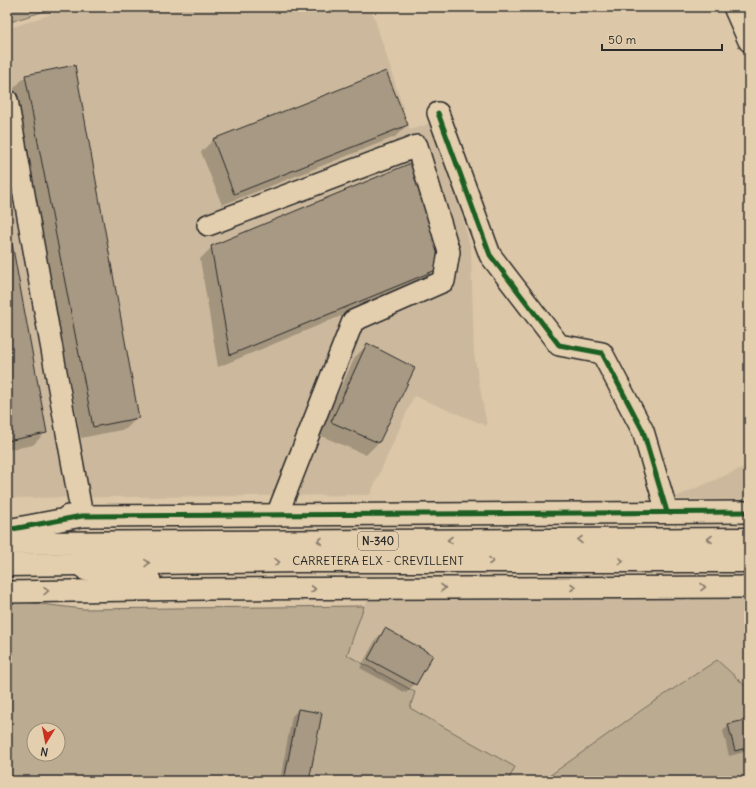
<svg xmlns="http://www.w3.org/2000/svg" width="756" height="788" font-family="Delius,sans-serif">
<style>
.built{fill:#ccb99d}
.green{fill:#bbab91;stroke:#736b5e;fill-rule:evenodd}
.shadow{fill:#0003}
.building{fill:#a79983;stroke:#2b2b2b}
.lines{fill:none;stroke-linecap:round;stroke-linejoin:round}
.minor-casing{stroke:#2b2b2b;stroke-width:24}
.highway-casing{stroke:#2b2b2b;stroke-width:25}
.minor{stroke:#e3cead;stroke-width:21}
.highway{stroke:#e3cead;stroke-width:22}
.cycleway-casing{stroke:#e3cead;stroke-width:8}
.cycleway{stroke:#1b5e20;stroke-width:5}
.oneway{stroke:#877c6c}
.labels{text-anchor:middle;stroke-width:3;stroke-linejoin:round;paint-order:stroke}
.shield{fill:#e3cead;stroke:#625c52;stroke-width:1}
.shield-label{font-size:11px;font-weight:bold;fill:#2b2b2b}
.street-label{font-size:12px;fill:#2b2b2b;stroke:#e3cead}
</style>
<rect width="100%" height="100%" fill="#dcc7a8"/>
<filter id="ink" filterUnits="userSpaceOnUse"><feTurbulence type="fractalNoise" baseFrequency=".025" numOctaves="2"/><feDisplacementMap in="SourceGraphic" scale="8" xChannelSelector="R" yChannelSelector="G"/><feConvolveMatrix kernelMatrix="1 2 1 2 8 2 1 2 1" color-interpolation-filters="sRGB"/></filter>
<g filter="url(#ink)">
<!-- built -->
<g class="built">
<path d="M72,7H371L410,130L437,121L471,249L474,354L487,426L414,396L370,495L7,498V29Z"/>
<path d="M749,465V500L671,499Z"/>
<path d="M749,598V689L717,660L646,707L542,781H508L515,767L410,708L346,655L364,606L369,599Z"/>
</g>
<!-- green -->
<g class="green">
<path d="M7,7H57L7,23Z"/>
<path d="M7,600L83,609L364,606L347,655L415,692L410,708L515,767L508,781H7ZM34,730H58V754H34Z"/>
<path d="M717,660L749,689V781H542L646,707Z"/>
</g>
<!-- shadow -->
<g class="shadow">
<path d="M386,72L407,125L395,137L222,205L201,152L213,140Z"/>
<path d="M26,76L138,417L126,429L81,438L14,88Z"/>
<path d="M7,222L45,433L33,445L7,450Z"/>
<path d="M212,247L435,269L423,282L218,367L200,259Z"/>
<path d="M367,345L414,368L378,443L366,455L319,435L355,357Z"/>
<path d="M385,630L415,684L406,693L360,668L376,639Z"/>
<path d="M298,710L321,714L308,781H280L292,716Z"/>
<path d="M749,720V751L729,756L723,731L729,725Z"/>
</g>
<!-- building -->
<g class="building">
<path d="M75,65L139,418L93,427L25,75Z"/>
<path d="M386,71L408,125L234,194L213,139Z"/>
<path d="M411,163L439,252L436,270L230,355L211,246Z"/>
<path d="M7,216L47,433L7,441Z"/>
<path d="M367,343L415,368L379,443L331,422Z"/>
<path d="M385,628L433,655L416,685L368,659Z"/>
<path d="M298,709L322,713L309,781H284Z"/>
<path d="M749,719V747L735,751L728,724Z"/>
</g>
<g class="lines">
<defs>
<g id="minor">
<path d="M734,7L749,41"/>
<path d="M7,100L82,516H68"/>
<path d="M438,113L490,255L559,345L602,353L643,431L667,512"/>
<path d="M208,225L417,146L449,252L444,281L353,321L277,515"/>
<path d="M7,530L82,516L749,512"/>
<path d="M86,570L150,580"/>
<path d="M7,592L204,589L749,587"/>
</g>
<g id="highway">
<path d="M7,543L749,539"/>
<path d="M7,565L299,561H749"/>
</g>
</defs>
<!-- minor casing -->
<use href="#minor" class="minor-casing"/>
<!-- highway casing -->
<use href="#highway" class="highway-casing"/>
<!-- minor -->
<use href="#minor" class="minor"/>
<!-- highway -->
<use href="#highway" class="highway"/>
<defs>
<g id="cycleway">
<path d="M438,113L490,255L559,345L602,353L643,431L667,512"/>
<path d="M7,530L82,516L749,512"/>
</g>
</defs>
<!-- cycleway casing -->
<use href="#cycleway" class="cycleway-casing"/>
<!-- cycleway -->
<use href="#cycleway" class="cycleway"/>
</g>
<!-- one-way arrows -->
<defs><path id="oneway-chevron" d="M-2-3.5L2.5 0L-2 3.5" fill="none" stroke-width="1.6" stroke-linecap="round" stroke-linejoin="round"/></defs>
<g class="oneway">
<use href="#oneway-chevron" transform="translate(710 539) rotate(180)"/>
<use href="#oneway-chevron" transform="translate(450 540) rotate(180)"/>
<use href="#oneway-chevron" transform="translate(580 540) rotate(180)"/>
<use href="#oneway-chevron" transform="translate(320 541) rotate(180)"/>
<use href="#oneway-chevron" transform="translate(491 561)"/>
<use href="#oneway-chevron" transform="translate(621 561)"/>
<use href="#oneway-chevron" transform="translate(277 562) rotate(-1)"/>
<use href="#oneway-chevron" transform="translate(147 563) rotate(-1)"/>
<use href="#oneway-chevron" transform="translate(573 587)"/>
<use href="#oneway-chevron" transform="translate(703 587)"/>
<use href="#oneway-chevron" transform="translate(443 588)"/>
<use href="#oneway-chevron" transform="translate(313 589)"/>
<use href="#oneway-chevron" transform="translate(46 591) rotate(-1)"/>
</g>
</g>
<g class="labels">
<!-- shield labels -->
<rect class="shield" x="358" y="532" width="40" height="18" rx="3"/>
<g class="shield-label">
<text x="378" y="545">N-340</text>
</g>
<!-- street labels -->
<g class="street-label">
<text x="378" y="565">CARRETERA ELX - CREVILLENT</text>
</g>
</g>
<!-- margin -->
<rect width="756" height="788" fill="none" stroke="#e3cead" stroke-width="24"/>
<rect x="12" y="12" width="732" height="764" fill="none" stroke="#2b2b2b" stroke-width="1.5" filter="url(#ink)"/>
<!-- north arrow -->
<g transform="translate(46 742) rotate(190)"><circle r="19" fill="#e3cead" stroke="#998d79"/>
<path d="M0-3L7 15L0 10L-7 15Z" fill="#c8321e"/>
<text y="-6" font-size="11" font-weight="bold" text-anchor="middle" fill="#2b2b2b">N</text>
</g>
<!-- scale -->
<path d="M602 44v6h120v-6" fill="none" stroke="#2b2b2b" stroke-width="2"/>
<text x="608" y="44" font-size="12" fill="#2b2b2b" stroke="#e3cead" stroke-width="3" paint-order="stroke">50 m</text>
</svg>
